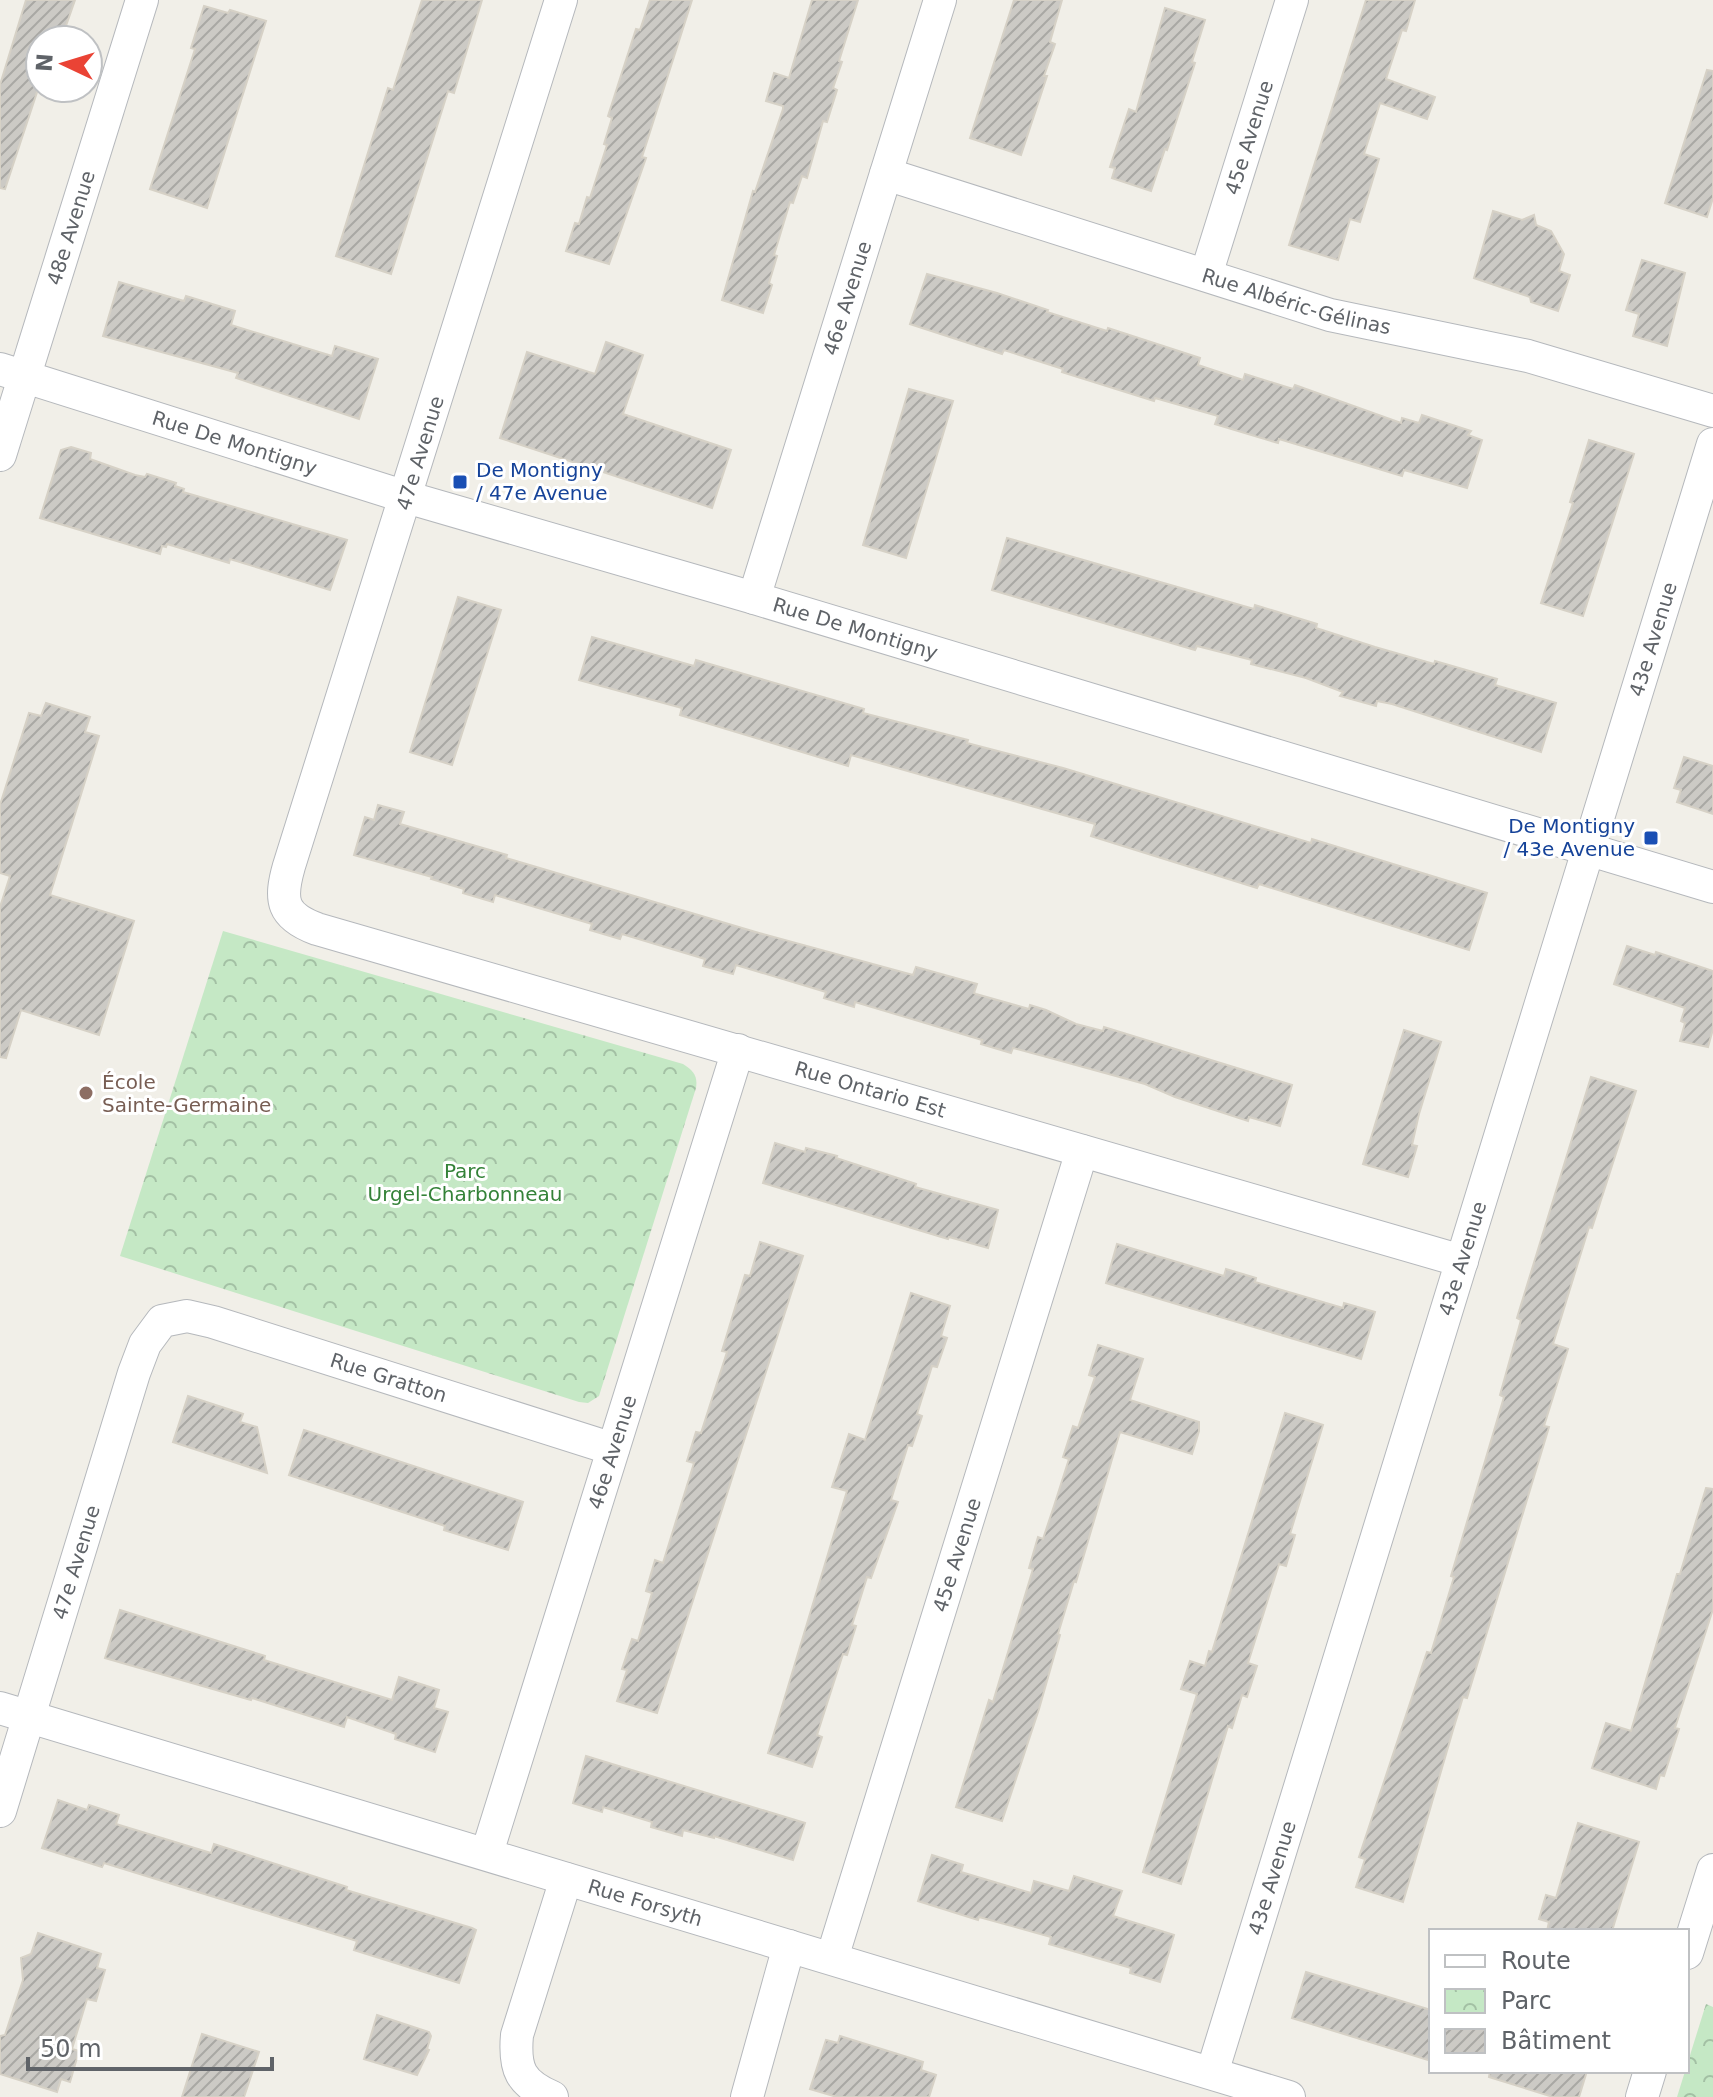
<svg xmlns="http://www.w3.org/2000/svg" width="1713" height="2097" font-family="'DejaVu Sans',sans-serif">
<style>
.park{fill:url(#park-crowns)}
.building{fill:url(#building-hatch);stroke:#d6d1c6;stroke-width:2}
.lines{fill:none;stroke-linecap:round;stroke-linejoin:round}
.street-casing{stroke:#b5b8bc;stroke-width:34}
.street{stroke:#fff;stroke-width:32}
.transit-dot{fill:#1a4fb4;stroke:#fff;stroke-width:3}
.education-dot{fill:#8d6e63;stroke:#fff;stroke-width:3}
.labels{text-anchor:middle;stroke-width:6;stroke-linejoin:round;paint-order:stroke}
.street-label{font-size:20px;fill:#5f6368;stroke:#fff}
.transit-label{font-size:20px;fill:#164399;stroke:#fff;text-anchor:start}
.education-label{font-size:20px;fill:#785e54;stroke:#fff;text-anchor:start}
.park-label{font-size:20px;fill:#348238;stroke:#fff}
</style>
<defs>
<pattern id="park-crowns" width="20" height="18" patternUnits="userSpaceOnUse" patternTransform="scale(2)"><rect width="20" height="18" fill="#c5e8c5"/><path d="M2 6a3 3 0 1 1 6 0M12 15a3 3 0 1 1 6 0" fill="none" stroke="#a3c0a4"/></pattern>
<pattern id="building-hatch" width="6" height="6" patternUnits="userSpaceOnUse" patternTransform="scale(2)"><rect width="6" height="6" fill="#cccac5"/><path d="M-1 1l2-2M0 6l6-6M5 7l2-2" fill="none" stroke="#a9a8a4"/></pattern>
</defs>
<rect width="100%" height="100%" fill="#f1efe8"/>
<!-- park -->
<g class="park">
<path d="M223,931L683,1064C693,1070 698,1076 696,1088L599,1396L588,1403L579,1402L120,1256Z"/>
<path d="M1706,2004L1713,2007V2097H1677Z"/>
</g>
<!-- building -->
<g class="building">
<path d="M26,0H75L61,40H40V83L5,189L0,188V85Z"/>
<path d="M422,0H482L454,93L448,91L391,274L336,256L388,88L393,90Z"/>
<path d="M650,0H692L642,157L646,158L609,264L566,251L575,223L579,224L587,197L590,198L607,145L604,144L612,118L608,116L617,88L636,29L640,30Z"/>
<path d="M812,0H858L839,61L842,62L833,88L837,90L827,122L823,121L807,178L802,176L793,203L790,202L774,255L777,256L769,283L772,285L763,313L722,300L753,191L755,192L783,109V106L766,101L774,73L789,78Z"/>
<path d="M1014,0H1062L1050,42L1055,44L1044,76H1047L1021,155L970,138Z"/>
<path d="M1366,0H1415L1406,31L1402,30L1386,79L1435,97L1427,119L1380,103L1364,154L1379,159L1360,222L1350,219L1338,260L1289,245Z"/>
<path d="M204,6L228,13L230,10L266,21L207,208L150,189L195,49L191,48Z"/>
<path d="M1165,8L1205,20L1192,62L1195,63L1167,150L1165,149L1151,191L1112,178L1115,168L1110,167L1129,109L1136,112Z"/>
<path d="M1707,70L1713,71V198L1707,217L1665,203Z"/>
<path d="M1493,211L1522,220L1534,215L1536,225L1551,231L1564,254L1559,271L1570,275L1558,311L1531,302L1530,297L1474,278Z"/>
<path d="M1642,260L1685,273L1667,346L1633,336L1639,314L1626,310Z"/>
<path d="M927,274L997,293L1048,310L1047,312L1107,331L1108,328L1200,358L1198,365L1243,380L1245,374L1293,389L1295,385L1401,423L1402,418L1419,423L1422,415L1471,431L1468,435L1482,440L1467,488L1404,470L1402,476L1279,439L1278,443L1215,424L1218,416L1155,398L1154,401L1062,372L1063,369L1004,350L1002,354L910,324Z"/>
<path d="M119,282L184,301L186,296L235,311L231,325L332,356L335,346L378,359L359,419L236,378L238,373L103,336Z"/>
<path d="M606,342L643,355L623,414L731,450L712,508L500,438L527,352L595,374Z"/>
<path d="M909,389L953,401L906,558L863,545Z"/>
<path d="M1589,440L1634,454L1583,616L1541,603L1573,503L1570,502Z"/>
<path d="M71,447L91,453L90,459L135,475L145,477L147,474L176,483L175,486L184,489L183,492L347,540L330,590L230,559L229,563L167,544L166,547L162,546L160,554L40,518L61,450Z"/>
<path d="M1007,538L1254,609L1255,605L1317,624L1316,628L1375,647L1434,664L1435,661L1497,679L1495,685L1556,703L1541,752L1392,704L1377,701L1376,706L1340,696L1343,692L1306,678L1251,664L1252,660L1197,646L1195,650L992,590Z"/>
<path d="M458,597L501,610L452,765L410,752Z"/>
<path d="M592,637L694,666L696,660L864,709L863,713L968,740L967,743L1063,768L1311,843L1312,839L1487,893L1469,950L1259,884L1257,888L1091,836L1095,824L851,755L848,766L680,715L682,708L579,680Z"/>
<path d="M46,703L90,717L85,732L99,736L50,895L134,921L99,1035L21,1010L6,1058L0,1057V907L10,876L0,873V805L29,713L41,716Z"/>
<path d="M1684,757L1713,766V814L1677,802L1681,790L1674,788Z"/>
<path d="M378,805L404,812L400,824L507,855L506,858L759,933L913,975L916,967L977,984L974,993L976,994L1029,1009L1030,1005L1046,1010L1076,1024L1103,1031L1104,1027L1292,1085L1280,1126L1249,1117L1248,1121L1175,1097L1145,1084L1043,1056L1013,1048L1011,1053L981,1044L982,1040L855,1002L854,1007L824,998L826,992L736,965L733,974L703,966L705,959L675,950L622,934L620,939L590,930L592,924L495,895L493,902L463,893L464,889L431,879L432,877L354,855L365,817L374,820Z"/>
<path d="M1627,946L1655,955L1656,952L1713,971V1029L1708,1047L1680,1041L1685,1023L1681,1021L1685,1008L1614,984Z"/>
<path d="M1404,1030L1441,1042L1419,1114L1412,1145L1417,1146L1408,1177L1363,1164Z"/>
<path d="M1591,1077L1636,1091L1592,1228L1589,1227L1553,1344L1568,1349L1544,1426L1549,1427L1467,1698L1463,1697L1453,1730L1403,1902L1356,1887L1365,1859L1359,1857L1427,1652L1431,1653L1454,1577L1451,1576L1504,1397L1500,1395L1521,1320L1517,1318Z"/>
<path d="M775,1143L805,1152L806,1148L837,1156L836,1158L916,1184L915,1187L998,1210L988,1248L949,1237L948,1239L763,1183Z"/>
<path d="M760,1242L803,1256L657,1713L617,1701L627,1670L622,1669L632,1639L638,1641L652,1593L646,1591L655,1560L663,1563L694,1463L687,1461L696,1432L701,1433L727,1352L722,1351L745,1275L750,1276Z"/>
<path d="M1117,1244L1224,1276L1226,1269L1256,1278L1255,1282L1309,1298L1343,1308L1344,1303L1375,1312L1361,1359L1106,1283Z"/>
<path d="M911,1293L950,1306L941,1336L947,1338L937,1367L932,1366L917,1414L922,1416L912,1446L908,1445L891,1500L898,1502L871,1578L867,1577L852,1625L856,1626L847,1655L843,1654L832,1688L817,1735L822,1737L812,1767L768,1753L847,1491L832,1487L849,1434L865,1440Z"/>
<path d="M1098,1345L1143,1359L1130,1400L1199,1422V1431L1192,1454L1120,1432L1076,1582L1074,1581L1058,1634L1060,1635L1039,1709L1002,1821L956,1807L989,1700L993,1702L1033,1569L1029,1568L1038,1537L1043,1539L1054,1506L1069,1459L1063,1457L1073,1426L1078,1428L1095,1377L1089,1375Z"/>
<path d="M188,1396L243,1414L240,1422L257,1427L267,1473L173,1442Z"/>
<path d="M1285,1413L1323,1425L1290,1534L1295,1535L1286,1566L1279,1564L1248,1663L1257,1666L1247,1697L1242,1695L1232,1728L1228,1726L1181,1884L1143,1872L1197,1694L1181,1689L1190,1661L1205,1666L1209,1651L1212,1652Z"/>
<path d="M304,1430L523,1502L508,1550L444,1530L445,1526L289,1475Z"/>
<path d="M1706,1488L1713,1489V1609L1675,1728L1679,1729L1664,1776L1660,1775L1656,1789L1592,1768L1606,1723L1631,1731L1677,1574H1680Z"/>
<path d="M120,1610L265,1656L264,1660L392,1700L399,1677L439,1690L434,1708L448,1712L435,1752L395,1739L396,1734L347,1717L344,1727L252,1698L251,1700L105,1658Z"/>
<path d="M586,1756L805,1823L793,1860L714,1836V1838L683,1830L682,1836L651,1827L652,1822L603,1807L602,1812L573,1803Z"/>
<path d="M58,1800L87,1810L89,1805L119,1815L116,1824L211,1853L214,1844L347,1887L346,1890L472,1928L476,1930L459,1983L354,1950L357,1941L104,1863L102,1867L42,1848Z"/>
<path d="M1578,1823L1639,1842L1612,1931H1547L1549,1922L1539,1919L1546,1895L1556,1898Z"/>
<path d="M932,1855L963,1865L961,1872L1031,1893L1034,1881L1069,1891L1074,1876L1122,1891L1113,1916L1174,1935L1160,1982L1130,1973L1131,1968L1049,1944L1051,1937L979,1917L978,1920L918,1901Z"/>
<path d="M38,1933L101,1954L97,1968L105,1970L96,2001L87,1999L72,2049L79,2051L70,2082L61,2079L57,2092L0,2074V2036L5,2035L23,1980L21,1958L31,1954Z"/>
<path d="M1306,1972L1431,2010V2061L1292,2018Z"/>
<path d="M377,2015L429,2032L431,2036L427,2049L429,2050L417,2075L364,2059Z"/>
<path d="M202,2034L259,2052L244,2097H182Z"/>
<path d="M840,2036L923,2062L921,2070L936,2075L929,2097H837L810,2089L826,2040L838,2043Z"/>
<path d="M1490,2071H1587L1579,2097H1553L1489,2077Z"/>
</g>
<g class="lines">
<defs>
<g id="street">
<path id="s1" d="M561,0L289,866C279,901 282,916 317,929L1462,1261"/>
<path id="s2" d="M886,174L1330,315L1528,356L1713,411"/>
<path id="s3" d="M1206,275L1292,0"/>
<path id="s4" d="M0,369L406,497L754,598L1713,887"/>
<path id="s5" d="M0,455L142,0"/>
<path id="s6" d="M754,598L940,0"/>
<path id="s7" d="M0,1708L1289,2097"/>
<path id="s8" d="M0,1811L134,1373L145,1344L162,1321L187,1316L213,1322L613,1449"/>
<path id="s9" d="M487,1853L738,1050"/>
<path d="M1687,1953L1713,1870"/>
<path id="s10" d="M832,1958L1082,1151"/>
<path id="s11" d="M1212,2073L1713,444"/>
<path d="M552,2097C520,2083 514,2069 517,2035L566,1879"/>
<path d="M747,2097L789,1946"/>
<path d="M1642,2097L1650,2071"/>
</g>
</defs>
<!-- street casing -->
<use href="#street" class="street-casing"/>
<!-- street -->
<use href="#street" class="street"/>
</g>
<!-- markers -->
<g class="transit-dot">
<rect x="452" y="474" width="16" height="16" rx="4"/>
<rect x="1643" y="830" width="16" height="16" rx="4"/>
</g>
<circle class="education-dot" cx="86" cy="1093" r="8"/>
<g class="labels">
<!-- street labels -->
<g class="street-label">
<text dy="7" stroke="none"><textPath href="#s3" startOffset="144">45e Avenue</textPath></text>
<text dy="7" stroke="none"><textPath href="#s5" startOffset="238">48e Avenue</textPath></text>
<text dy="7" stroke="none"><textPath href="#s6" startOffset="314">46e Avenue</textPath></text>
<text dy="7" stroke="none"><textPath href="#s2" startOffset="430">Rue Albéric-Gélinas</textPath></text>
<text dy="7" stroke="none"><textPath href="#s4" startOffset="246">Rue De Montigny</textPath></text>
<text transform="translate(420 453) rotate(-73)" y="7">47e Avenue</text>
<text dy="7" stroke="none"><textPath href="#s4" startOffset="894">Rue De Montigny</textPath></text>
<text dy="7" stroke="none"><textPath href="#s11" startOffset="1500">43e Avenue</textPath></text>
<text dy="7" stroke="none"><textPath href="#s1" startOffset="1564">Rue Ontario Est</textPath></text>
<text dy="7" stroke="none"><textPath href="#s11" startOffset="852">43e Avenue</textPath></text>
<text dy="7" stroke="none"><textPath href="#s8" startOffset="754">Rue Gratton</textPath></text>
<text dy="7" stroke="none"><textPath href="#s9" startOffset="420">46e Avenue</textPath></text>
<text dy="7" stroke="none"><textPath href="#s10" startOffset="422">45e Avenue</textPath></text>
<text dy="7" stroke="none"><textPath href="#s8" startOffset="260">47e Avenue</textPath></text>
<text dy="7" stroke="none"><textPath href="#s11" startOffset="204">43e Avenue</textPath></text>
<text dy="7" stroke="none"><textPath href="#s7" startOffset="674">Rue Forsyth</textPath></text>
</g>
<!-- transit labels -->
<g class="transit-label">
<text x="476" y="477">De Montigny<tspan x="476" dy="23">/ 47e Avenue</tspan></text>
<text x="1635" y="833" text-anchor="end">De Montigny<tspan x="1635" dy="23">/ 43e Avenue</tspan></text>
</g>
<!-- education labels -->
<g class="education-label">
<text x="102" y="1089">École<tspan x="102" dy="23">Sainte-Germaine</tspan></text>
</g>
<!-- park labels -->
<g class="park-label">
<text x="465" y="1178">Parc<tspan x="465" dy="23">Urgel-Charbonneau</tspan></text>
</g>
</g>
<!-- legend -->
<rect x="1429" y="1929" width="260" height="144" fill="#ffffff" stroke="#bfc1c3" stroke-width="2"/>
<rect x="1445" y="1955" width="40" height="12" fill="#ffffff" stroke="#bfc1c3" stroke-width="2"/>
<text x="1501" y="1969" font-size="24" fill="#5f6368">Route</text>
<rect x="1445" y="1989" width="40" height="24" fill="url(#park-crowns)" stroke="#bfc1c3" stroke-width="2"/>
<text x="1501" y="2009" font-size="24" fill="#5f6368">Parc</text>
<rect x="1445" y="2029" width="40" height="24" fill="url(#building-hatch)" stroke="#bfc1c3" stroke-width="2"/>
<text x="1501" y="2049" font-size="24" fill="#5f6368">Bâtiment</text>
<!-- north arrow -->
<g transform="translate(64 64) rotate(274)"><circle r="38" fill="#ffffff" stroke="#bfc1c3" stroke-width="2"/>
<path d="M0-6L14 30L0 20L-14 30Z" fill="#ea4335"/>
<text y="-12" font-size="22" font-weight="bold" text-anchor="middle" fill="#5f6368">N</text>
</g>
<!-- scale -->
<path d="M28 2057v12h244v-12" fill="none" stroke="#5f6368" stroke-width="4"/>
<text x="40" y="2057" font-size="24" fill="#5f6368" stroke="#ffffff" stroke-width="6" paint-order="stroke">50 m</text>
</svg>
